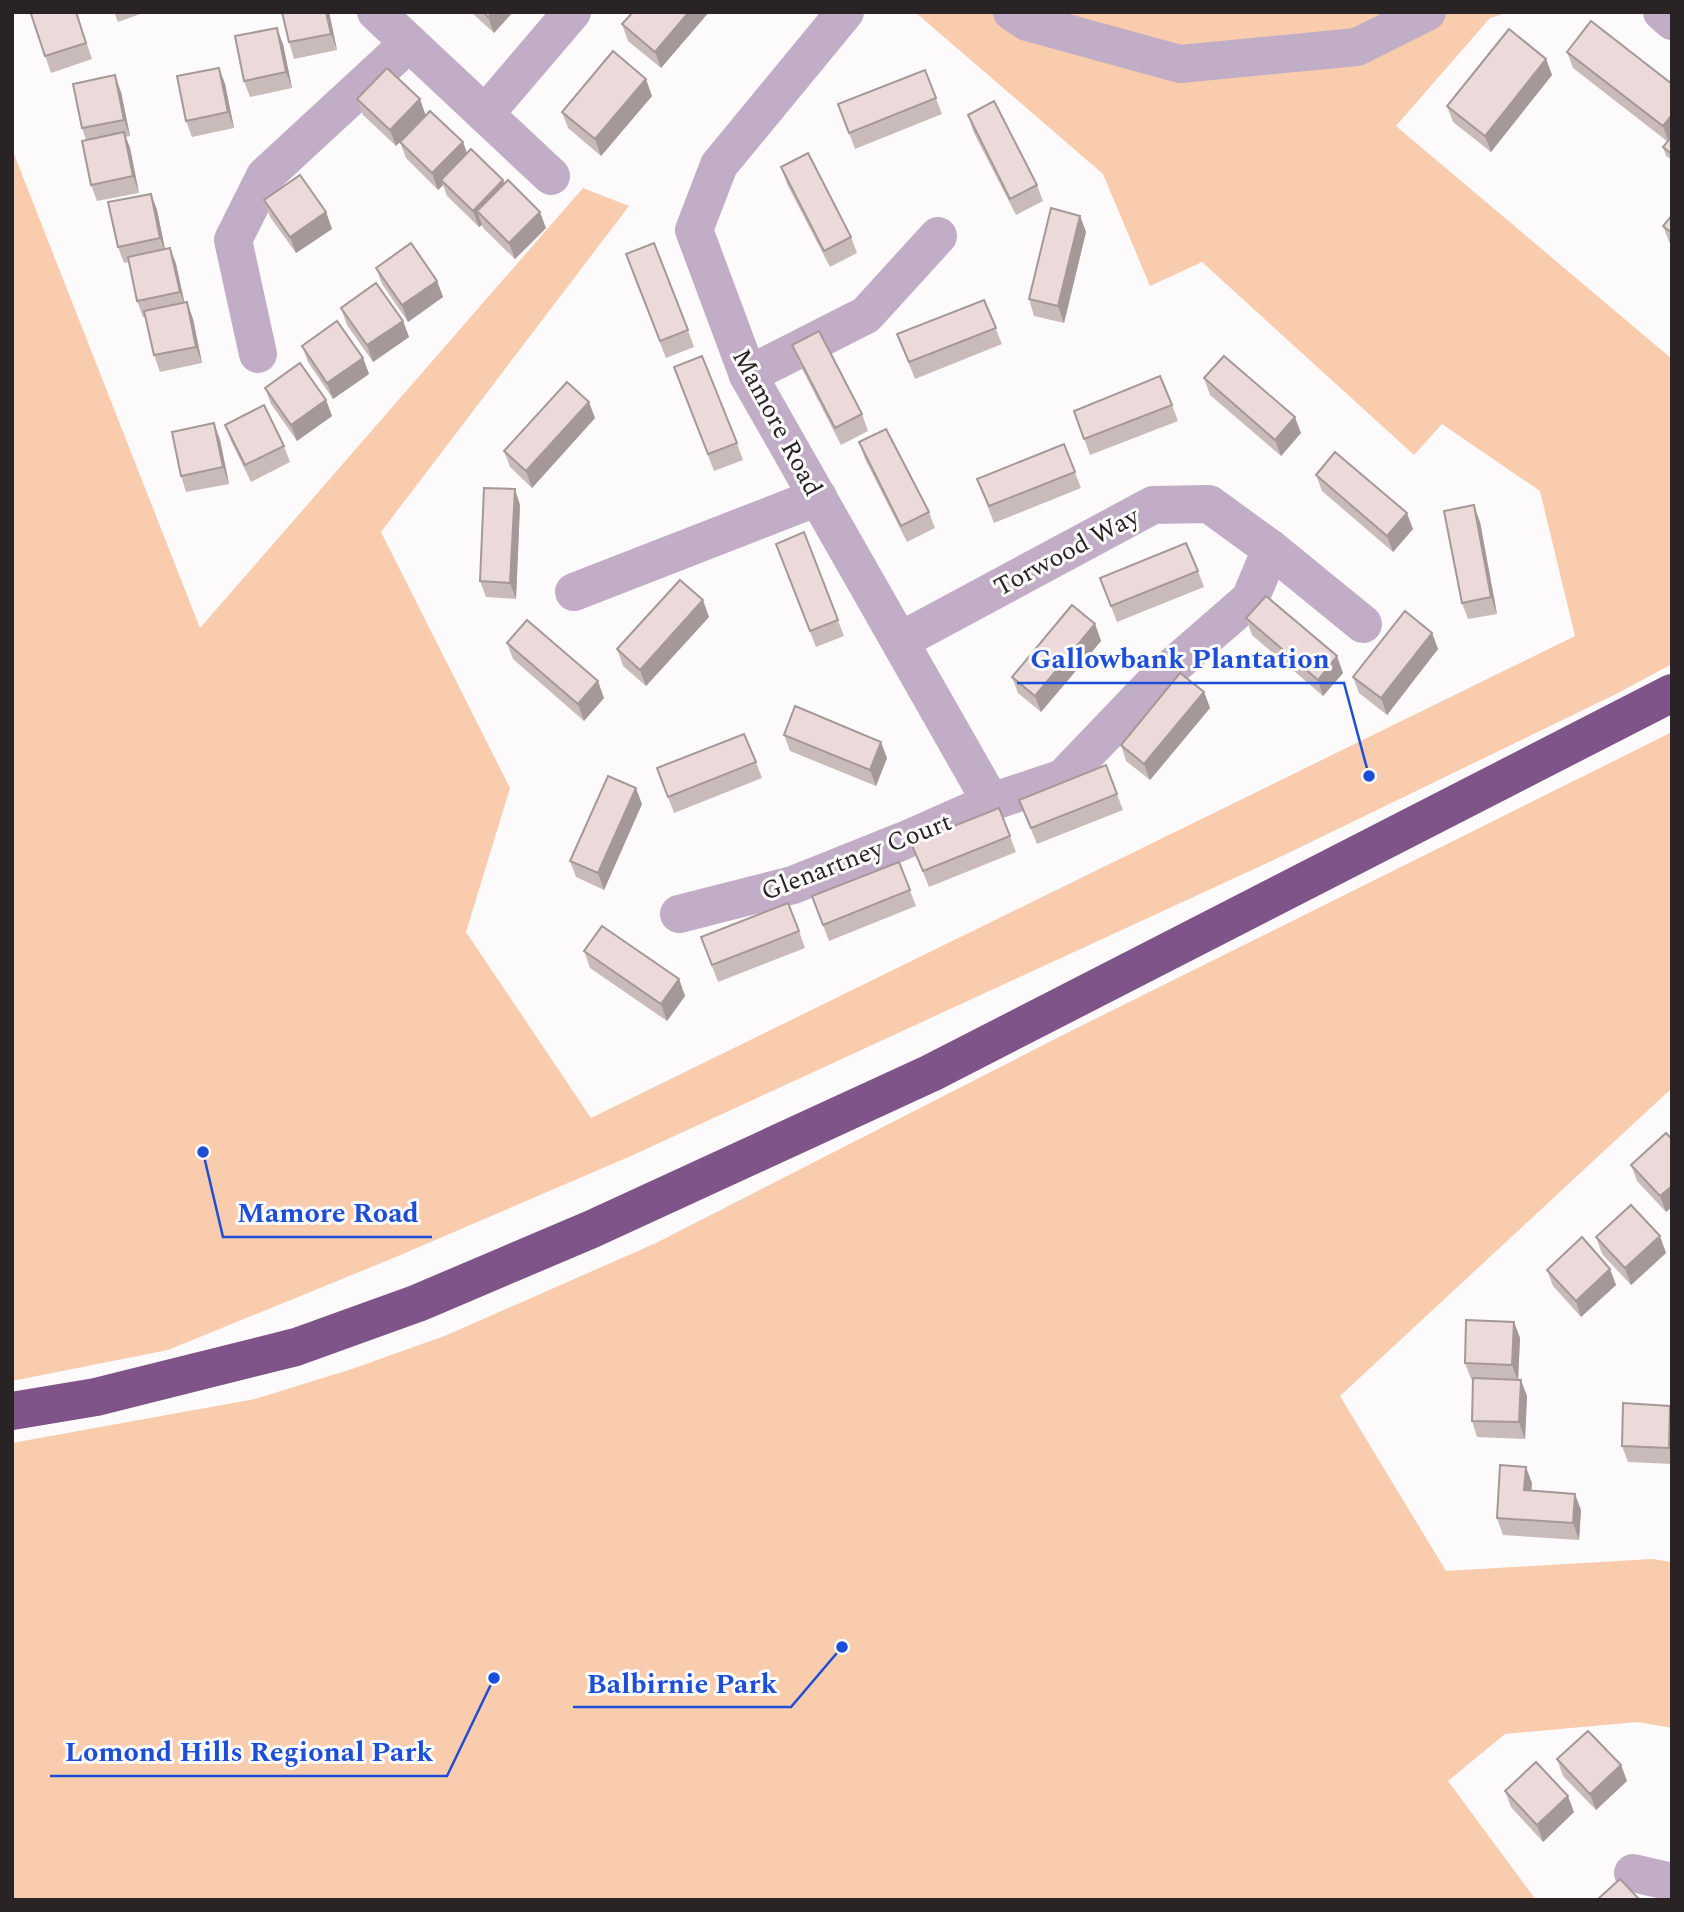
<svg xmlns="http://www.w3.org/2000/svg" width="1684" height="1912" font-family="Spectral,serif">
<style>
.green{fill:#f9ccad}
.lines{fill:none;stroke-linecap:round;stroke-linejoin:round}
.minor{stroke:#c2adc7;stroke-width:38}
.highway{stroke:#7f5489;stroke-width:38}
.wall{fill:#cabbbb}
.shaded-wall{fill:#a49998}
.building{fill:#ebdad9;stroke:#a49998;stroke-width:2}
.labels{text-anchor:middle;stroke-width:6;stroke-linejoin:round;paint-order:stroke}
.street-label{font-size:26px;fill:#292325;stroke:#fdfafb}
.leader{fill:none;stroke:#1d4ed8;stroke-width:2.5}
.callout-dot{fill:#1d4ed8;stroke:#fdfafb;stroke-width:2.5}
.callout-label{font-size:28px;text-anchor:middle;font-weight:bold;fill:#1d4ed8;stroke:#fdfafb;stroke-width:6;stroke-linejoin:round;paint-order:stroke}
</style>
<rect width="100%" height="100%" fill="#fdfafb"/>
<!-- green -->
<g class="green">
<path d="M915,12H1509L1490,18L1396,126L1672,359V664L1618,693L1276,859L631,1156L391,1259L168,1350L12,1381V149L200,628L583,188L629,206L381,532L510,788L466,932L591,1118L1575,636L1540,491L1442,424L1414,455L1202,262L1150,286L1103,174Z"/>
<path d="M1672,732V1088L1340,1396L1446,1571L1652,1559L1672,1562V1728L1638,1722L1505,1734L1448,1781L1536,1900H12V1443L255,1399L352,1369L447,1335L656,1243L1059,1037Z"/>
</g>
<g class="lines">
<!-- minor -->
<g class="minor">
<path d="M376,12L551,176"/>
<path d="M845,12L719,165L694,230L748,375L991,802"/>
<path d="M1012,12L1027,22L1180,64L1357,47L1427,12"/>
<path d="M1662,12L1672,21"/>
<path d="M485,114L572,12"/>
<path d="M258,354L233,240L265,176L409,43"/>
<path d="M748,375L866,315L938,236"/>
<path d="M574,592L818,497"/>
<path d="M900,641L1153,505L1209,504L1271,549L1363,624"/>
<path d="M679,914L793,885L903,841L991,802L1063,778L1157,680L1250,599L1271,549"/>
<path d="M1633,1873L1672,1882"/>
</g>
<!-- highway -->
<path class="highway" d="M12,1411L96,1397L296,1347L418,1303L592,1229L931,1073L1672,693"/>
</g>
<!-- wall -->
<g class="wall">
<path d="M76,12L92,59L51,73L31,14Z"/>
<path d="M114,12H146L118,22Z"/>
<path d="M329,12L337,50L294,59L289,42Z"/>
<path d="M471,12H513L494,33Z"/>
<path d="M633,12H709L661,68L628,41L622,24Z"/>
<path d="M283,44L292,88L250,97L244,81Z"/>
<path d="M1567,52L1672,84V160L1666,156L1663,147L1668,142L1573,68Z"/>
<path d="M1546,59L1552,75L1491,152L1453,122L1447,106Z"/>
<path d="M219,68L225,84L234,128L192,137L186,121Z"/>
<path d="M925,70L942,114L855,149L838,104Z"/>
<path d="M121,92L130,136L126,137L130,148L139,193L97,201L91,185L86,140L82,128Z"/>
<path d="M652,96L601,156L568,128L562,112Z"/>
<path d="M357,99L426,116L463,142L467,153L504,183L546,228L515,259L483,228L482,225L479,227L447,196L443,185L438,190L406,158L400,142L396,146L363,115Z"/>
<path d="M968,115L1037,185L1043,201L1016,215L973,131Z"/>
<path d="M781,167L851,237L857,253L830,267L787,184Z"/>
<path d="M151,194L157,210L165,249L170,248L176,264L184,303L187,302L193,319L202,363L160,372L154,355L146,317H143L137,301L129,262L124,263L118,247Z"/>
<path d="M264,200L326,212L332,229L296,253L270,217Z"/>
<path d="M1672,215V245L1669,242L1663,226Z"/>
<path d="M1080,216L1086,232L1064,323L1034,316L1029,299Z"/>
<path d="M376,268L437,281L443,297L408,322L382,284Z"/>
<path d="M632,271L688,330L694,347L666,358Z"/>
<path d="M984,300L1002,344L915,379L897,334Z"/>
<path d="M341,308L403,321L409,337L373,362L347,325Z"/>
<path d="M792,345L862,414L868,431L841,445L798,361Z"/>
<path d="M302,346L363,358L369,374L333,399L308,362Z"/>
<path d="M1204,378L1301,433L1281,456L1210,395Z"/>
<path d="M680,384L737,443L743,460L714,471Z"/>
<path d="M265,388L326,400L332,416L297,441L271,404Z"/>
<path d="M1172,405L1178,421L1090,455L1074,411Z"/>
<path d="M595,418L532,488L510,467L504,451Z"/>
<path d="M214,423L220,440L229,484L186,492L181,476Z"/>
<path d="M225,425L284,446L290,462L251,482L231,441Z"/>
<path d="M859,442L929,512L935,528L907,542L865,459Z"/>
<path d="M1064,444L1081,488L994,523L977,479Z"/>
<path d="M1316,475L1413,529L1393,552L1322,491Z"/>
<path d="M520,505L516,599L486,597L480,581Z"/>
<path d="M1480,522L1497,614L1468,619L1462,603Z"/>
<path d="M804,532L844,636L816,647L782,560Z"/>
<path d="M1198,571L1204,587L1117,622L1100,578Z"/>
<path d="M709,617L646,686L623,666L617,649Z"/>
<path d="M1246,618L1343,673L1323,696L1252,635Z"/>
<path d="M1095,624L1101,641L1041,712L1018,693L1012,677Z"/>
<path d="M1432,633L1438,649L1387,715L1359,693L1353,677Z"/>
<path d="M507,643L604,698L584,721L513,659Z"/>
<path d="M1204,692L1210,708L1150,780L1126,761L1121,745Z"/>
<path d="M784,735L887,758L876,786L790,751Z"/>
<path d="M756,762L762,778L674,813L657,768Z"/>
<path d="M1106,765L1123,810L1037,844L1019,800Z"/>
<path d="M642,804L604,890L576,877L570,861Z"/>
<path d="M999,808L1016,852L929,887L911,843Z"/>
<path d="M899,862L916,906L829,941L812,896Z"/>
<path d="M799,931L805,948L718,982L701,937Z"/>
<path d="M584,951L679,979L685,996L667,1021L590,968Z"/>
<path d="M1672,1139V1207L1666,1212L1637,1181L1631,1165Z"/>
<path d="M1596,1237L1666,1253L1631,1285L1602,1254Z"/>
<path d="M1610,1269L1616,1285L1581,1317L1553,1286L1547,1270Z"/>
<path d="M1514,1322L1520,1338L1518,1380L1527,1396L1525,1439L1477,1437L1472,1421L1473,1379H1471L1465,1363Z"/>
<path d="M1670,1406L1672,1410V1464L1628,1462L1622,1446Z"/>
<path d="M1532,1483L1531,1491L1581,1510L1579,1540L1503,1535L1497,1518Z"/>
<path d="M1557,1759L1621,1765L1627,1781L1596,1810L1563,1776Z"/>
<path d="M1505,1791L1574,1812L1543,1842L1511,1807Z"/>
</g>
<!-- shaded-wall -->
<g class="shaded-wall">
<path d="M326,12H329L337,50L331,34Z"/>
<path d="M493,12H513L494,33L488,17Z"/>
<path d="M689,12H709L661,68L655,52Z"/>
<path d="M277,28L283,44L292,88L286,72Z"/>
<path d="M1546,59L1552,75L1491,152L1485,136Z"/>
<path d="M219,68L225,84L234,128L228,112Z"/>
<path d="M115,75L121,92L130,136L124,120Z"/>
<path d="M646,79L652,96L601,156L595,139Z"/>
<path d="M420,99L426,116L396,146L390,130Z"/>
<path d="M1672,115V139L1669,143L1663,126Z"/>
<path d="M124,132L130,148L139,193L133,176Z"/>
<path d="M463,142L469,159L441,180L443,185L438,190L432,173Z"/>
<path d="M503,180L509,197L477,211L482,225L479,227L473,211Z"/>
<path d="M151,194L157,210L166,254L160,238Z"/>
<path d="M326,212L332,229L296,253L290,237Z"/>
<path d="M540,212L546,228L515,259L509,243Z"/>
<path d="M1080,216L1086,232L1064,323L1058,306Z"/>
<path d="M170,248L176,264L186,309L180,292Z"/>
<path d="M437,281L443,297L408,322L402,305Z"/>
<path d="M187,302L193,319L202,363L196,347Z"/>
<path d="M403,321L409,337L373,362L367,345Z"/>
<path d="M363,358L369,374L333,399L327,383Z"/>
<path d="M326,400L332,416L297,441L291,425Z"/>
<path d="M589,402L595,418L532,488L526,471Z"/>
<path d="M1295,417L1301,433L1281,456L1275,440Z"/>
<path d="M214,423L220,440L229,484L223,467Z"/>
<path d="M515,489L520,505L516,599L510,583Z"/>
<path d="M1474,505L1480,522L1497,614L1491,597Z"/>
<path d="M1407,513L1413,529L1393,552L1387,536Z"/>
<path d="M703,600L709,617L646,686L640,670Z"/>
<path d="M1095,624L1101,641L1041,712L1035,696Z"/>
<path d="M1432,633L1438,649L1387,715L1381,698Z"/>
<path d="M1337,656L1343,673L1323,696L1318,680Z"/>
<path d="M598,681L604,698L584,721L578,704Z"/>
<path d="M1204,692L1210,708L1150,780L1144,764Z"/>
<path d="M881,742L887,758L876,786L870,770Z"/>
<path d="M636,788L642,804L604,890L598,873Z"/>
<path d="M679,979L685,996L667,1021L661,1004Z"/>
<path d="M1672,1186V1207L1666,1212L1660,1196Z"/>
<path d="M1660,1236L1666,1253L1631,1285L1625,1268Z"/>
<path d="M1610,1269L1616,1285L1581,1317L1576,1301Z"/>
<path d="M1514,1322L1520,1338L1518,1381L1512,1365Z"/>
<path d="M1521,1380L1527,1396L1525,1439L1519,1422Z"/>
<path d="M1670,1406L1672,1410V1455L1669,1448Z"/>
<path d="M1526,1467L1532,1483L1530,1507L1524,1490Z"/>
<path d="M1575,1494L1581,1510L1579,1540L1573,1523Z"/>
<path d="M1621,1765L1627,1781L1596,1810L1590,1794Z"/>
<path d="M1568,1796L1574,1812L1543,1842L1537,1825Z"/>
</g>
<!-- building -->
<g class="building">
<path d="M35,12H76L86,43L45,56L31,14Z"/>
<path d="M282,12H326L331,34L289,42Z"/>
<path d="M483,12H493L488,17Z"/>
<path d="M633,12H689L655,52L622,24Z"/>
<path d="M1591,21L1672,84V115L1663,126L1567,52Z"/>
<path d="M277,28L286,72L244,81L235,36Z"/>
<path d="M1509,29L1546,59L1485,136L1447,106Z"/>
<path d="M613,51L646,79L595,139L562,112Z"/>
<path d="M219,68L228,112L186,121L177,76Z"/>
<path d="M387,68L420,99L390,130L357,99Z"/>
<path d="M925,70L936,98L849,133L838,104Z"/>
<path d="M115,75L124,120L82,128L73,84Z"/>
<path d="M994,101L1037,185L1010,199L968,115Z"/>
<path d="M430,111L463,142L432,173L400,142Z"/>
<path d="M124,132L133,176L91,185L82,141Z"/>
<path d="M1672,136V154L1663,147Z"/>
<path d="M471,149L503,180L473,211L441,180Z"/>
<path d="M808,153L851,237L824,251L781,167Z"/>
<path d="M300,175L326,212L290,237L264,200Z"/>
<path d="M508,180L540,212L509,243L477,211Z"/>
<path d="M151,194L160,238L118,247L108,202Z"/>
<path d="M1051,208L1080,216L1058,306L1029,299Z"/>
<path d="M1672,215V233L1663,226Z"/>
<path d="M411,243L437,281L402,305L376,268Z"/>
<path d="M654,243L688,330L660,341L626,254Z"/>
<path d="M170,248L180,292L137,301L128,257Z"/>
<path d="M376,283L403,321L367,345L341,308Z"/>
<path d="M984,300L996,328L909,362L897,334Z"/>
<path d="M187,302L196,347L154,355L144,311Z"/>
<path d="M337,321L363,358L327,383L302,346Z"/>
<path d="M819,331L862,414L835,428L792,345Z"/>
<path d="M702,356L737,443L708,454L674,367Z"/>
<path d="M1224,356L1295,417L1275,440L1204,378Z"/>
<path d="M300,363L326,400L291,425L265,388Z"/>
<path d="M1160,376L1172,405L1084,439L1074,411Z"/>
<path d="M567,382L589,402L526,471L504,451Z"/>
<path d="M264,405L284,446L245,465L225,425Z"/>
<path d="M214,423L223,467L181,476L172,432Z"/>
<path d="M886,429L929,512L901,526L859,442Z"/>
<path d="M1064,444L1075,472L989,506L977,479Z"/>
<path d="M1335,452L1407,513L1387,536L1316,475Z"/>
<path d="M484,488L515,489L510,583L480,581Z"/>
<path d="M1474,505L1491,597L1462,603L1444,511Z"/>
<path d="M804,532L838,620L810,631L776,544Z"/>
<path d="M1186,543L1198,571L1111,606L1100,578Z"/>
<path d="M680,580L703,600L640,670L617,649Z"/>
<path d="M1266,596L1337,656L1318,680L1246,618Z"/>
<path d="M1072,605L1095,624L1035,696L1012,677Z"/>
<path d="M1405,611L1432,633L1381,698L1353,677Z"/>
<path d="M527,620L598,681L578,704L507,643Z"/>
<path d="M1180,673L1204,692L1144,764L1121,745Z"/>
<path d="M795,706L881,742L870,770L784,735Z"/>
<path d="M744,734L756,762L668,797L657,768Z"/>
<path d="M1106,765L1117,794L1031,828L1019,800Z"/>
<path d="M608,776L636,788L598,873L570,861Z"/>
<path d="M999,808L1010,836L923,871L911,843Z"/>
<path d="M899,862L910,890L823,925L812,896Z"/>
<path d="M788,903L799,931L712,965L701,937Z"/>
<path d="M602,926L679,979L661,1004L584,951Z"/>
<path d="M1666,1133L1672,1139V1186L1660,1196L1631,1165Z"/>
<path d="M1631,1205L1660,1236L1625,1268L1596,1237Z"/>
<path d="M1582,1237L1610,1269L1576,1301L1547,1270Z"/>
<path d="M1466,1320L1514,1322L1512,1365L1465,1363Z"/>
<path d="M1473,1378L1521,1380L1519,1422L1472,1421Z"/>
<path d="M1623,1403L1670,1406L1669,1448L1622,1446Z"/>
<path d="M1500,1465L1526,1467L1524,1490L1575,1494L1573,1523L1497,1518Z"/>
<path d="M1588,1731L1621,1765L1590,1794L1557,1759Z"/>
<path d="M1536,1762L1568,1796L1537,1825L1505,1791Z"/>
<path d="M1620,1879L1640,1900H1597Z"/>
</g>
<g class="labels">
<!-- street labels -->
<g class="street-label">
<text transform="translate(778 422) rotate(62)" y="9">Mamore Road</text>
<text transform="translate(1066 551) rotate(-28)" y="9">Torwood Way</text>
<text transform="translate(856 856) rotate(-21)" y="9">Glenartney Court</text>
</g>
</g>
<!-- callouts -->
<path class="leader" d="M1369 776L1344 683H1017M203 1152L223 1237H432M842 1647L791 1707H573M494 1678L447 1776H50"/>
<g class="callout-dot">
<circle cx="1369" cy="776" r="7"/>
<circle cx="203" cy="1152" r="7"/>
<circle cx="842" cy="1647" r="7"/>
<circle cx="494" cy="1678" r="7"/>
</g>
<g class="callout-label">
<text x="1180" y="668">Gallowbank Plantation</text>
<text x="328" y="1222">Mamore Road</text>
<text x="682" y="1693">Balbirnie Park</text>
<text x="249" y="1761">Lomond Hills Regional Park</text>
</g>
<!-- border -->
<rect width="1684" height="1912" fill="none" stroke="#292325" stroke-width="28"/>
</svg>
